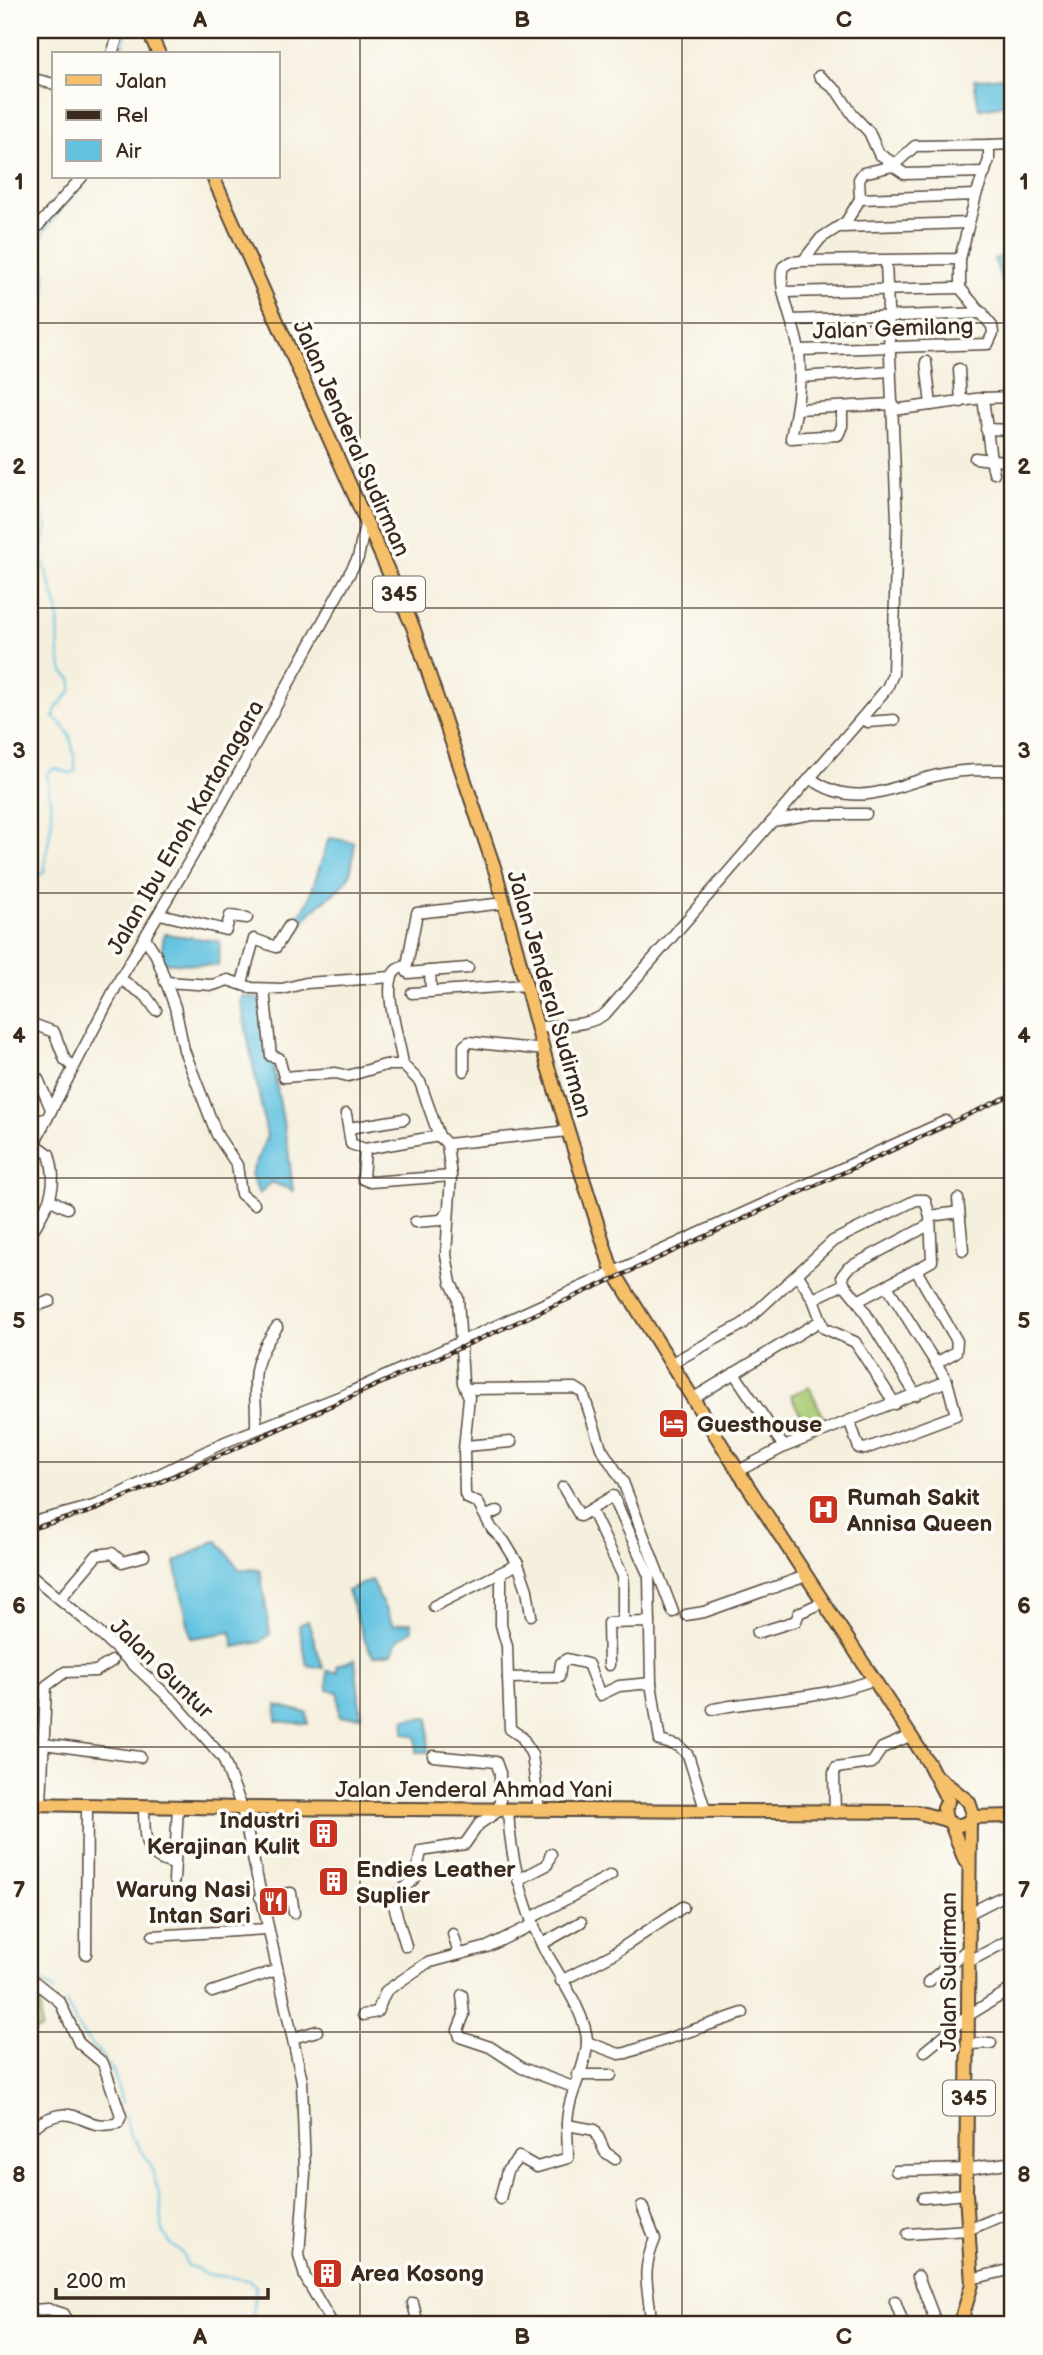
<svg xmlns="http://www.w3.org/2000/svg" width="1043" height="2355" font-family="'Balsamiq Sans',sans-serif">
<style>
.green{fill:#aacd76;stroke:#727c4a;stroke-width:2}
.water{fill:#62c2e0;stroke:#4e767f;stroke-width:2}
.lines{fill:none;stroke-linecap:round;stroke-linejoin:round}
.stream{stroke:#62c2e0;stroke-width:2}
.minor-casing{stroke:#57483b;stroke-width:13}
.major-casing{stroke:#57483b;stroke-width:16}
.minor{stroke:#fff;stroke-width:10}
.major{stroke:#f6c06b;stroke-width:12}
.rail-casing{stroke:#3b2a1e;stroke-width:4.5}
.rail{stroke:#fdfcf7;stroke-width:2;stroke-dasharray:5;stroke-linecap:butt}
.grid{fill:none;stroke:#3b2a1e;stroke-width:2;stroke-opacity:0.55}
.labels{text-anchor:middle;stroke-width:7;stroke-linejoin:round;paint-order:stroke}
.shield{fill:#fdfcf7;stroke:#75695f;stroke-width:2}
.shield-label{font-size:21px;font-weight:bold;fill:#3b2a1e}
.street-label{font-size:23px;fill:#3b2a1e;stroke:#fdfcf7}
.poi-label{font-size:23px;font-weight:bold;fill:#3b2a1e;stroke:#fdfcf7;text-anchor:start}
.neatline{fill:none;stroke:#3b2a1e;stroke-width:2.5}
.grid-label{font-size:23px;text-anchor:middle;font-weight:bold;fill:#3b2a1e}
</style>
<rect width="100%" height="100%" fill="#fdfcf7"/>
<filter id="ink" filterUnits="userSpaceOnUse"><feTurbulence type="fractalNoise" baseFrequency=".0143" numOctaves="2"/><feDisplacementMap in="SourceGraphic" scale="14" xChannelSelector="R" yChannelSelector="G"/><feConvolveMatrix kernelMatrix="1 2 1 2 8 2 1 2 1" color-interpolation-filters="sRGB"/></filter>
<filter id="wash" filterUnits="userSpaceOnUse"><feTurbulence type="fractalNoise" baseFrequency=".00686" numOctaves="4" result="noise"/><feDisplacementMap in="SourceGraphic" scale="28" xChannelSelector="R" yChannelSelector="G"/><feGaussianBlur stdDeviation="1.57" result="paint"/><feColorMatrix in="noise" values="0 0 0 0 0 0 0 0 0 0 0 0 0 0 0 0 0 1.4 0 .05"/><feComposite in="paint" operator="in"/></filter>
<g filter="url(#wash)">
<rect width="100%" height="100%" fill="#f5efdd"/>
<!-- green -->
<g class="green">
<path d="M809,1387L827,1424L809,1433L791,1395Z"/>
<path d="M30,1984L40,1990L41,2029L31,2032Z"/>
</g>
<!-- water -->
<g class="water">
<path d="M1013,76V104L979,109L974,80Z"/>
<path d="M1013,254V325L1009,302L994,259Z"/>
<path d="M329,838L354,842C353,888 343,883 313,910C304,918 298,932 291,943H281L308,902Z"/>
<path d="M164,934L220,941L218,966L160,962Z"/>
<path d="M242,996L261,999L288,1149L293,1191L271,1182L259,1194L251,1174L267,1136L241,1003Z"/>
<path d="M217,1540L239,1569L260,1570L270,1634L260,1642L234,1647L231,1632L191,1638L175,1562Z"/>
<path d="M371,1580L393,1625L411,1622L412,1631L398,1639L392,1653L373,1656C360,1636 357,1614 347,1591Z"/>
<path d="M308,1621L323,1668L307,1665L299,1625Z"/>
<path d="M355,1659L361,1716L339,1717L338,1692L328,1690L327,1671L338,1672L337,1665Z"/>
<path d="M277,1705L307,1713L308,1724L276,1721Z"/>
<path d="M429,1718L428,1752H416V1737L404,1733L405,1719Z"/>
</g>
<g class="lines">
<!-- stream -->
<g class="stream">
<path d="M120,54L127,30"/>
<path d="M30,329L46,300L45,269L39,249L44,231L83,183"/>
<path d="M30,501L36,503L47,526L41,555L58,609L59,655L63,672L72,680L71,692L56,708L54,718C76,733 71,748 76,771L70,773L54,768L47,774L52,818L44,873L30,879"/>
<path d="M40,1980L54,1991"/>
<path d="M66,2003L81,2032L104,2058"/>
<path d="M107,2062L113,2070L122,2103"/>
<path d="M125,2115L130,2135L150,2163L160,2198L163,2233L171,2244L182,2253L188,2266L206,2274L249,2280L256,2286L252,2314L257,2325"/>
</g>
</g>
</g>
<g filter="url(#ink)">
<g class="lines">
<defs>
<g id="minor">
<path d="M112,54L120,30"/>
<path d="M819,76L837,91L853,115L869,132L879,154L895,164"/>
<path d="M30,78L54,84"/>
<path d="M989,145L1013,144"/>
<path d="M893,166L905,174L985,172"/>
<path d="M860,199L976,195"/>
<path d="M842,227L968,223"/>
<path d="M30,235L82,177"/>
<path d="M803,261L821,238L846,222L860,199L859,179L863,173L893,166L915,146L989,145V160L976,195L960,259L803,261L790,262L783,267C776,287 797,330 799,352C802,381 797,409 791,438L838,435L842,426V407"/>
<path d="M785,292L960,288"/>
<path d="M792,320L983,313"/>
<path d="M799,350L988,344L993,333L992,326L960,288V259"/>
<path d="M926,362L931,405"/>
<path d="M959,369L961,402"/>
<path d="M800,377L891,371"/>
<path d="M983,398L991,460L1013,461"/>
<path d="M797,409L893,404"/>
<path d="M893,410L983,398L1013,397"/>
<path d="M986,429L1013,430"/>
<path d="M975,458L991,460L994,473"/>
<path d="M861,719L868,722L894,720"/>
<path d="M810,778C858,813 896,783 943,774C967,769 989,770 1013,770"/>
<path d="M773,821L812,814H866"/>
<path d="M160,914L226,930L230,916L247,918"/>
<path d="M146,939L156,955L175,1007L184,1050L217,1135L237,1165L241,1194L254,1204"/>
<path d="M405,968L408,973L430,971"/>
<path d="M120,979L146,996L156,1010"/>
<path d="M165,982L213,985L228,980L252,988L282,989L306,983L392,977"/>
<path d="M242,983L254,939L276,947L289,926"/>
<path d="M264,989L271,1056L279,1058L284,1077L336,1073L348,1076L385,1065H403"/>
<path d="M431,992L430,971L468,968"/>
<path d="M412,993L525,985"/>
<path d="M30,1023L54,1032L65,1060L73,1067"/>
<path d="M538,1028C561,1024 587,1028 606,1013L861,719L887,688L893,674L897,520L886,262"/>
<path d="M30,1071L38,1079L51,1109"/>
<path d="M464,1071V1046L469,1042L544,1050"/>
<path d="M346,1114L351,1144L365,1149"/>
<path d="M30,1121L47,1119"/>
<path d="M349,1128L404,1119"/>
<path d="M439,1136L365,1149L363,1179L370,1182L451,1176"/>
<path d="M447,1144L439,1136L420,1082L403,1065C402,1047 378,980 398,969C401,967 405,967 407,965L417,913L504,903"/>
<path d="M30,1151L120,979L203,838L358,558L366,520"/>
<path d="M958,1199L963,1250"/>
<path d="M51,1200L67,1208"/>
<path d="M930,1216L959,1212"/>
<path d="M415,1222L441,1220L448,1212"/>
<path d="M30,1235C47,1207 60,1189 49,1154L34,1143"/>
<path d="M916,1270L957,1341L956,1352L936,1363"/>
<path d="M798,1275L813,1299L824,1328L855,1342L895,1404"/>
<path d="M813,1299L844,1284"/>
<path d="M30,1308L50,1301"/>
<path d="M670,1364L743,1324L833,1241L916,1200H925L930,1216L932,1261L858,1301"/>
<path d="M734,1373L784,1447"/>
<path d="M467,1389L575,1388L583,1393L601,1448L623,1482L673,1612"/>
<path d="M916,1395L858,1301L844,1284L842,1276L848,1268L929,1225"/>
<path d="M692,1399L820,1321"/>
<path d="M850,1422L859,1448L865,1449L956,1415L947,1381L887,1286"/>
<path d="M256,1429C257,1379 246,1371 277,1327"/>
<path d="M465,1446L511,1442"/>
<path d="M738,1471L784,1447L947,1381"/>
<path d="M563,1487L580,1516L613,1496L649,1576L651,1683L660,1741L679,1746L688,1755L706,1812"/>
<path d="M591,1510L623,1576V1621"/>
<path d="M486,1516L498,1511"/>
<path d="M30,1523L97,1505L225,1442L344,1395L946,1121"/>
<path d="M30,1574L85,1620L175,1703L223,1758L242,1808L302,2081L305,2174L299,2255L305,2277L333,2325"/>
<path d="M501,1574V1625L507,1646L508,1678"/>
<path d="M60,1599L97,1555L112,1553L122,1562L144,1556"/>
<path d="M434,1606L518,1564"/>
<path d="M531,1615L527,1590L518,1564L504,1541L492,1529L478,1503L467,1498L465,1494L464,1449L469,1397L463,1383L458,1298L451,1283L446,1255L451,1176L447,1144L567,1131"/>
<path d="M686,1615L704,1612L806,1576"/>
<path d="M757,1633L796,1621L799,1613L823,1602"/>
<path d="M609,1665L608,1623L650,1622"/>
<path d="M713,1709C766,1698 822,1699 873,1680"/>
<path d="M44,1744L140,1757"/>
<path d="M41,1804L46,1686L65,1672L96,1671L112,1661"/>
<path d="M144,1806C145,1836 141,1858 175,1864"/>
<path d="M508,1810C510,1857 522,1902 542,1945C555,1970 587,2014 587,2042C587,2067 567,2095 567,2125L595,2130L605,2152L615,2159"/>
<path d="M539,1810L532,1755L522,1737L510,1729L508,1678L559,1677L561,1663L567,1659L588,1664L600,1695L619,1686L651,1683"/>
<path d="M835,1813L834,1773L836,1768L872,1763L882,1748L910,1736"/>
<path d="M174,1880L178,1807"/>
<path d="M518,1880L547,1865L551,1854"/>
<path d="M260,1897L291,1893L294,1913"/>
<path d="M968,1914L1013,1891"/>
<path d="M531,1918L611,1875"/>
<path d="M453,1934L459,1954"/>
<path d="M153,1936L266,1929"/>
<path d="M542,1944L581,1922"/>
<path d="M406,1946L392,1899L416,1877L421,1851L465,1844L479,1824L500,1810V1773L496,1762L433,1756"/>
<path d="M86,1954L87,1805"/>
<path d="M968,1962L1013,1938"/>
<path d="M30,1978L60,2002L79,2043L103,2063L121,2116L118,2123C77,2133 79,2095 30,2129"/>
<path d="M561,1981L613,1954L683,1907"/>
<path d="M928,1982L968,1949"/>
<path d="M212,1992L277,1970"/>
<path d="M462,1995L464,2015L458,2030L460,2037L490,2047L522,2068L573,2087"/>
<path d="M363,2015L377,2012L386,1991L427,1963L487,1947L534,1924"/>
<path d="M293,2038L317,2031"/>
<path d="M587,2042L619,2054L626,2053L743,2013"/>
<path d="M969,2044L991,2043"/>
<path d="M925,2051L969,2015L1013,1988"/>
<path d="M577,2075H611"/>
<path d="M896,2171L967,2169L1013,2162"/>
<path d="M923,2198L966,2194"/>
<path d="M500,2199L507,2171L519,2157L537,2167L568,2158L567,2125"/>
<path d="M642,2206L655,2239C639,2277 650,2287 651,2325"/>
<path d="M908,2234L968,2230L1013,2211"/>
<path d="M918,2276L937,2325"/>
<path d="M971,2279L1013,2269"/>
<path d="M895,2301L904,2325"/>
<path d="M413,2303L418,2325"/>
<path d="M30,2310L48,2309L64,2314L69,2325"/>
</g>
<g id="major">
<path d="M148,30L159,54"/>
<path d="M213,177L413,627L496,873L547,1064L611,1267L738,1471L929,1764L948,1801"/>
<path d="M939,1778L969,1802L973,1814L967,1823L955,1826L946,1820L944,1808L948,1801"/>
<path d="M30,1804L242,1808L917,1812L946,1820"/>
<path d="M971,1817L1013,1816"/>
<path d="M951,1824L965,1861"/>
<path d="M960,2325L972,2284L966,2194L970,1821"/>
</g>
</defs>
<!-- minor casing -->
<use href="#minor" class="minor-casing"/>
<!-- major casing -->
<use href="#major" class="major-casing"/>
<!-- minor -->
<use href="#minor" class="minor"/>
<!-- major -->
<use href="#major" class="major"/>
<defs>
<path id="rail" d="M30,1529L89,1512L156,1484L609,1281L1013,1094"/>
</defs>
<!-- rail casing -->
<use href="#rail" class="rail-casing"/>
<!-- rail -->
<use href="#rail" class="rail"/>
</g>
</g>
<!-- grid -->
<path class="grid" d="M360,30V2325M682,30V2325M30,323H1013M30,608H1013M30,893H1013M30,1178H1013M30,1462H1013M30,1747H1013M30,2032H1013"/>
<!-- icons -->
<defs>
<symbol id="hotel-square" viewBox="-11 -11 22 22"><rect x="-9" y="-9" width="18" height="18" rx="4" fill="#c8321e" stroke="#fdfcf7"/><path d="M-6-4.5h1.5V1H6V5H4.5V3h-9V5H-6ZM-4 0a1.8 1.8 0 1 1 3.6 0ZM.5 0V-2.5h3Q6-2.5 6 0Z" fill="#fff"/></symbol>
<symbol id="hospital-square" viewBox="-11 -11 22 22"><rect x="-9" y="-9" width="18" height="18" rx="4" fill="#c8321e" stroke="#fdfcf7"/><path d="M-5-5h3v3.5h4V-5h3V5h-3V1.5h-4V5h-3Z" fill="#fff"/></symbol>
<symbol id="building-square" viewBox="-11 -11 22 22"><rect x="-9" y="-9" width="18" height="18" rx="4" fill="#c8321e" stroke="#fdfcf7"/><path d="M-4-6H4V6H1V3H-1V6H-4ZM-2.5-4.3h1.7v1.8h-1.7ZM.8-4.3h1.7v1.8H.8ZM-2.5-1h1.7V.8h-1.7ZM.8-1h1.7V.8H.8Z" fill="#fff"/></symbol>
<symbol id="restaurant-square" viewBox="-11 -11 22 22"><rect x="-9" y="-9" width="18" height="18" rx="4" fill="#c8321e" stroke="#fdfcf7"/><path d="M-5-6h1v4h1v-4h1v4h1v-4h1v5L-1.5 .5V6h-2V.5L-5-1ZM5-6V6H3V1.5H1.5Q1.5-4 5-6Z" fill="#fff"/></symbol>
</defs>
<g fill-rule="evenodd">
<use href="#hotel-square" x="656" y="1406" width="35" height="35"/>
<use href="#hospital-square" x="806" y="1492" width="35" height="35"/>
<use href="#building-square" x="306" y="1816" width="35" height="35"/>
<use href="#building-square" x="316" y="1864" width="35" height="35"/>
<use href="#restaurant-square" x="256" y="1884" width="35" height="35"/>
<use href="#building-square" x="310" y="2256" width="35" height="35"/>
</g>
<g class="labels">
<!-- shield labels -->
<g class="shield">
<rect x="373" y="576.5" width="52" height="35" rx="5"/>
<rect x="943" y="2080.5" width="52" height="35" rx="5"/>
</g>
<g class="shield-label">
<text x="399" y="601">345</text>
<text x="969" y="2105">345</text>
</g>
<!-- street labels -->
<g class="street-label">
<text transform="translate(893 328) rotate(-2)" y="8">Jalan Gemilang</text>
<text transform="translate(352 438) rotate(66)" y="8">Jalan Jenderal Sudirman</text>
<text transform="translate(185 827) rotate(-60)" y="8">Jalan Ibu Enoh Kartanagara</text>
<text transform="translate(550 994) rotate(74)" y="8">Jalan Jenderal Sudirman</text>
<text transform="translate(162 1668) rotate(44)" y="8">Jalan Guntur</text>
<text x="474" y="1797">Jalan Jenderal Ahmad Yani</text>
<text transform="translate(948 1972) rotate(-90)" y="8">Jalan Sudirman</text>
</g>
<!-- poi labels -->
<g class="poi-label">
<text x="697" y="1432">Guesthouse</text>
<text x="847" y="1505">Rumah Sakit<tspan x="847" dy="26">Annisa Queen</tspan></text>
<text x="300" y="1828" text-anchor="end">Industri<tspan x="300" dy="26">Kerajinan Kulit</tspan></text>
<text x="356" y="1877">Endies Leather<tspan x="356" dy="26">Suplier</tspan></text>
<text x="251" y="1897" text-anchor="end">Warung Nasi<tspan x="251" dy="26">Intan Sari</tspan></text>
<text x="351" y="2281">Area Kosong</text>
</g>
</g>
<!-- margin -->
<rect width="1043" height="2355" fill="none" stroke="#fdfcf7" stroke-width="77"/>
<!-- legend -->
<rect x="52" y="52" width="228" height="126" fill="#fdfcf7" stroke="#afa8a0" stroke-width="2"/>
<rect x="66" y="75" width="35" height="10" fill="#f6c06b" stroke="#afa8a0" stroke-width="2"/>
<text x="116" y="88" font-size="21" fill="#3b2a1e">Jalan</text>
<rect x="66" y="110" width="35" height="10" fill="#3b2a1e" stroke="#afa8a0" stroke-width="2"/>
<text x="116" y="122" font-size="21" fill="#3b2a1e">Rel</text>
<rect x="66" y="140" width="35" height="21" fill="#62c2e0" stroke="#afa8a0" stroke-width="2"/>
<text x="116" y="158" font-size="21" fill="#3b2a1e">Air</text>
<!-- scale -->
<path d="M56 2288v10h212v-10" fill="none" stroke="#3b2a1e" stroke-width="3.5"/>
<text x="66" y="2288" font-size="21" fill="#3b2a1e" stroke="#fdfcf7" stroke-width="5" paint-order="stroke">200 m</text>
<rect x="38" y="38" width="966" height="2278" class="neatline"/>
<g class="grid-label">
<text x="200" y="27">A</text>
<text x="522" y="27">B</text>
<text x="844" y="27">C</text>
<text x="19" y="189">1</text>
<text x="1024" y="189">1</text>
<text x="19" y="474">2</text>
<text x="1024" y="474">2</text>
<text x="19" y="758">3</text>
<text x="1024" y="758">3</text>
<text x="19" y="1043">4</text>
<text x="1024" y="1043">4</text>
<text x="19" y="1328">5</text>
<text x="1024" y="1328">5</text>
<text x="19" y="1613">6</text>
<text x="1024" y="1613">6</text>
<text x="19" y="1897">7</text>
<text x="1024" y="1897">7</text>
<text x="19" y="2182">8</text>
<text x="1024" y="2182">8</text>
<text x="200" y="2344">A</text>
<text x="522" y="2344">B</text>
<text x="844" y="2344">C</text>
</g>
</svg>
